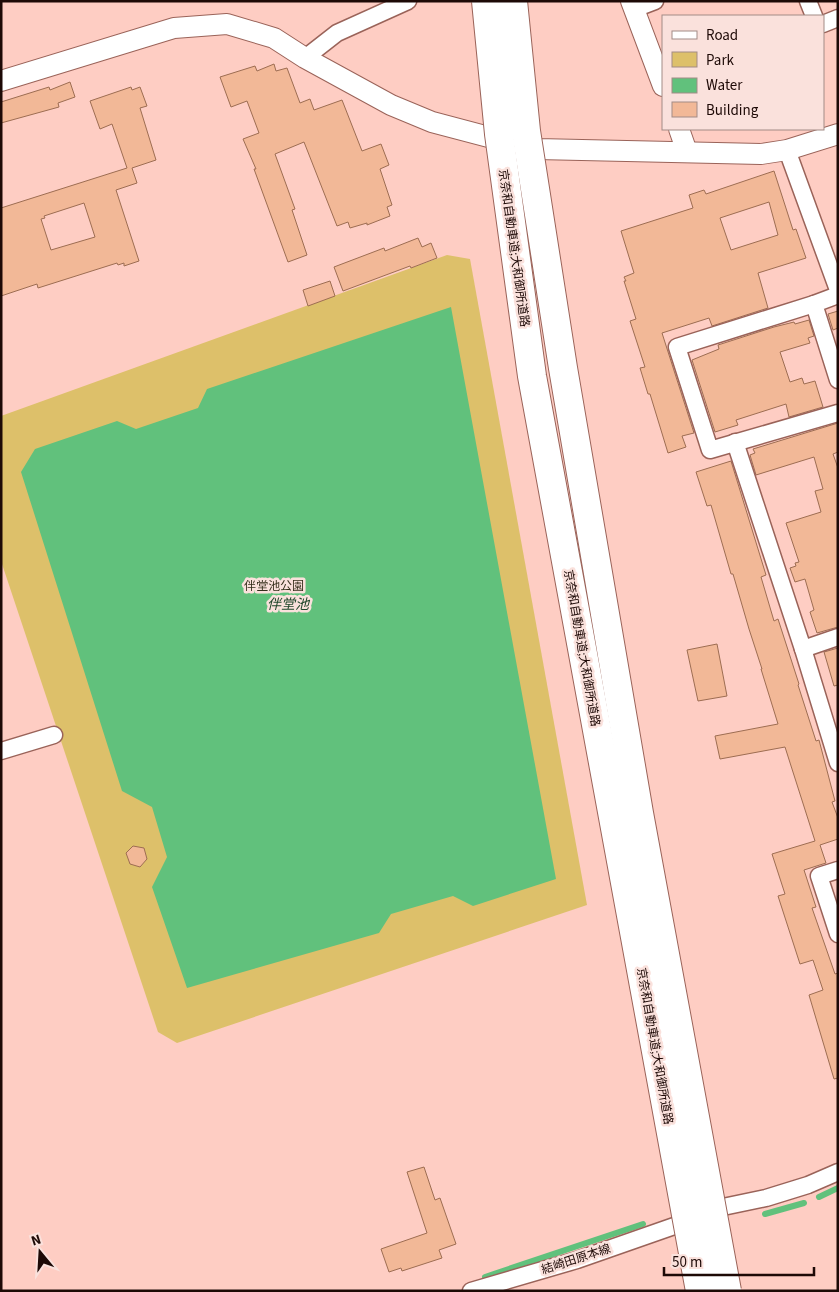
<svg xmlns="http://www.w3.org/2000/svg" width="839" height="1292" font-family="'Source Sans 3','Noto Sans JP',sans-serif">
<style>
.green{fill:#ddc06a}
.water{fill:#61c17c}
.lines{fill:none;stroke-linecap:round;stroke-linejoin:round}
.stream{stroke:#61c17c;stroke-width:6}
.building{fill:#f2b897;stroke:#9d6d52;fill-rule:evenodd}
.minor-casing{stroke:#9a6359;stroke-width:19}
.tertiary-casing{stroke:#9a6359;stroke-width:22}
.minor{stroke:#fff;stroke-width:16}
.tertiary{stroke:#fff;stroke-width:20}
.motorway-bridge-casing{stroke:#9a6359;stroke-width:30;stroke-linecap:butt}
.motorway-bridge{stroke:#fff;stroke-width:28}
.labels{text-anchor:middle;stroke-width:5;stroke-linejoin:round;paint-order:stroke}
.street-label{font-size:12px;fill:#1d0906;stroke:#fae1dc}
.park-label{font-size:12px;fill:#342e1a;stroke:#fae1dc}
.water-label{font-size:14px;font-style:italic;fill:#1f462a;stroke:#fae1dc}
</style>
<rect width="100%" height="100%" fill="#fecdc3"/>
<!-- green -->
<path class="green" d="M447,255L470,259L587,905L177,1043L158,1032L1,561V416Z"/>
<!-- water -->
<path class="water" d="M451,307L556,879L473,906L453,896L391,914L379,933L187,988L152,887L167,857L152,807L122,791L21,472L35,449L117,421L136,429L198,408L207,389Z"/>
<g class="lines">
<!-- stream -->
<g class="stream">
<path d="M819,1197L838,1188"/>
<path d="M765,1214L804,1203"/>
<path d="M485,1277L643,1224"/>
</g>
</g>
<!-- building -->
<g class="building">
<path d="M274,64L276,71L287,68L300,103L310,99L314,110L342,100L362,151L381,144L389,165L380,169L392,205L387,207L390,216L367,225V223L350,228L348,222L337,226L304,142L275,154L295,209L292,210L307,255L288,262L254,169H256L243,139L259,133L247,101L231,107L220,77L255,66L257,71Z"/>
<path d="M70,82L75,97L58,103L59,107L1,123V102L49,87L50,90Z"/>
<path d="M131,87L132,90L140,87L147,106L140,108L156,160L132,168L137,183L116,190L139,261L124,266V263L118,265L117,263L38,288L37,284L1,296V208L127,168L112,124L100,129L90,101ZM84,203L95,237L51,250L41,219L45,218L44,216Z"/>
<path d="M774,171L793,230L796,229L806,258L758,273L768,308L712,326L709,318L662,333L694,433L682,436L686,447L668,453L650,394H648L640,368L645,367L630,321L636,319L624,281H626L624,277L634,273L621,231L693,208L689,195L704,190L706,194ZM769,202L778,235L731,250L720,218Z"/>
<path d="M418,238L422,247L431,243L437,258L411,268L410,266L343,291L334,267L384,248L385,251Z"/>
<path d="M330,281L335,296L308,306L303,290Z"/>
<path d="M838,311V328L833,330L828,314Z"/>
<path d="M809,320L814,336L808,338L810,343L780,352L790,382L802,378L804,384L815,381L823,407L789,417L786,404L736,420L738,425L715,432L692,360L719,349L718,345L774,327L794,322L795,324Z"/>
<path d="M838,423V452L833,454L838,468V627L817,633L810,612L814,610L805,579L795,582L790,568L796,566L795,563L799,562L786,523L821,512L815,491L823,489L814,457L756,475L750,455L755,453L753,449Z"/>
<path d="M731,461L766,575L761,577L774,621L778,619L799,684L798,685L816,741L819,740L835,801L832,802L838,818V839L820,845L826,863L804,870L816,907L812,908L835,974L838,973V1078L834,1079L809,995L823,990L813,960L800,964L778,896L785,894L772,854L815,841L785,747L720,759L715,736L778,724L761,669H762L749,629L733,574H731L711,505L707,506L696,472Z"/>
<path d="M717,644L727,696L698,701L687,650Z"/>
<path d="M838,648V685L834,686L824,652Z"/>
<path d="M133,846L144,848L147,859L140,867L130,864L126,853Z"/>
<path d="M424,1167L435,1200L440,1198L456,1244L439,1250L442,1258L402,1271L401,1268L389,1272L381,1249L427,1233L407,1172Z"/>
</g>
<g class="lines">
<defs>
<g id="minor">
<path d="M808,1L814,16"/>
<path d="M634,9L655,1"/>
<path d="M823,24L838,18"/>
<path d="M305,58L337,33L408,1"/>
<path d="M787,150L838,290"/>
<path d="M838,295L814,304L838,380"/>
<path d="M814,304L677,347L710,450L838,413"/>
<path d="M735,442L803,649L838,763"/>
<path d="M803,649L838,637"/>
<path d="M1,751L54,735"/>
<path d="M838,870L819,876L838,934"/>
<path d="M718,1208L766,1198L808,1185L838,1172"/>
<path d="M471,1291L577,1260L680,1224"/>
</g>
<g id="tertiary">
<path d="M631,1L663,86"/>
<path d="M1,81L174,28L227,24L274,38L305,58L391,105L432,122L515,144L537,149L761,154L787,150L838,134"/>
<path d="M679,129L687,152"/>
</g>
</defs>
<!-- minor casing -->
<use href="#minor" class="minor-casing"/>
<!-- tertiary casing -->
<use href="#tertiary" class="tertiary-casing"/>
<!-- minor -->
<use href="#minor" class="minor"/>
<!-- tertiary -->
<use href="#tertiary" class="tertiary"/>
<defs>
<g id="motorway-bridge">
<path d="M486,1L499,134L532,376L700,1291"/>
<path d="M513,1L526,131L563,368L639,813L727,1291"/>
</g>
</defs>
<!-- motorway-bridge casing -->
<use href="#motorway-bridge" class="motorway-bridge-casing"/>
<!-- motorway-bridge -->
<use href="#motorway-bridge" class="motorway-bridge"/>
</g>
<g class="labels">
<!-- street labels -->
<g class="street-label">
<text transform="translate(514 248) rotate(82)" y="4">京奈和自動車道;大和御所道路</text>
<text transform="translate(582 648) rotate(80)" y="4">京奈和自動車道;大和御所道路</text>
<text transform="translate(655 1046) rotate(80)" y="4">京奈和自動車道;大和御所道路</text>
<text transform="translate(576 1259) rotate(-18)" y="4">結崎田原本線</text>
</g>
<!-- park labels -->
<g class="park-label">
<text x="274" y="590">伴堂池公園</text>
</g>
<!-- water labels -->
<g class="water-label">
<text x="288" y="609">伴堂池</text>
</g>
</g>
<!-- border -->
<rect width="839" height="1292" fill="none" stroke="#1d0906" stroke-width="5"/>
<!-- legend -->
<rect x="662" y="15" width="162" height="115" fill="#fae1dc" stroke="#a28b86"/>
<rect x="672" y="31" width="25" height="8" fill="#ffffff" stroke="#a28b86"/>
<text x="706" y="40" font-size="15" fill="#1d0906">Road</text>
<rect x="672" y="52" width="25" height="15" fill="#ddc06a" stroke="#a28b86"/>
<text x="706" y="65" font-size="15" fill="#1d0906">Park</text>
<rect x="672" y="78" width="25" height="15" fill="#61c17c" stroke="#a28b86"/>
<text x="706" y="90" font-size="15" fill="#1d0906">Water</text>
<rect x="672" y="102" width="25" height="15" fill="#f2b897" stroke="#a28b86"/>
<text x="706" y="115" font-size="15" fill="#1d0906">Building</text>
<!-- north arrow -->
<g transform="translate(40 1252) rotate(342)" stroke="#fae1dc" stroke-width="4" paint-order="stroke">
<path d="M0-4L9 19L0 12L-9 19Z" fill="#1d0906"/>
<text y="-8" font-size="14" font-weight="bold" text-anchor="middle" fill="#1d0906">N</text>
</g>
<!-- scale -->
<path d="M664 1267v8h150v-8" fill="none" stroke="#1d0906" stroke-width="2.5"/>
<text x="672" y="1267" font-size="15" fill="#1d0906" stroke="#fae1dc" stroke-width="4" paint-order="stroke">50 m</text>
</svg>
